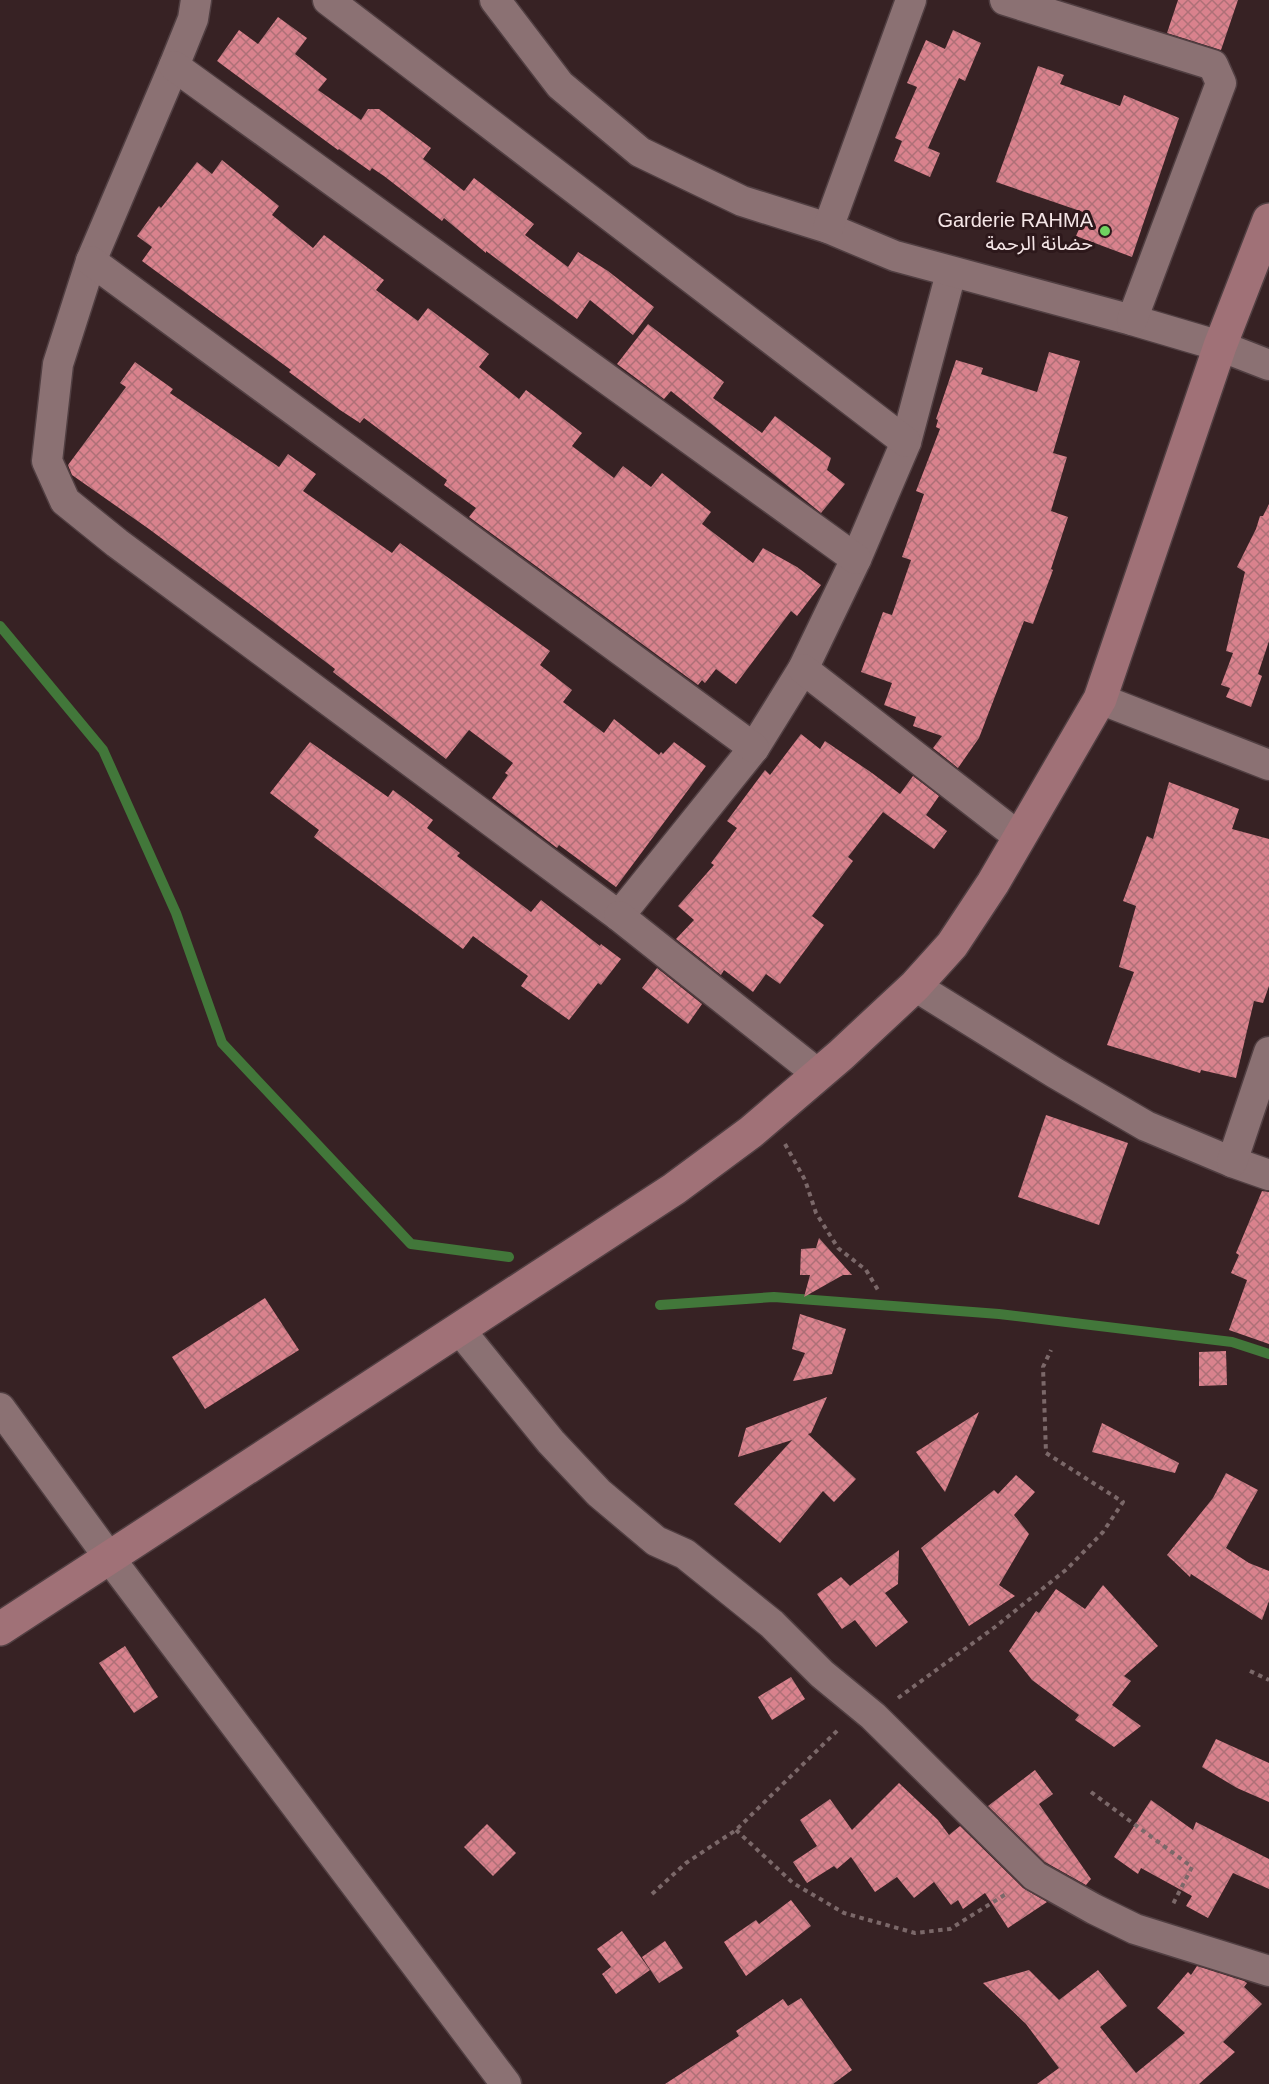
<svg xmlns="http://www.w3.org/2000/svg" width="1269" height="2084" font-family="Arial,'Noto Sans Arabic',sans-serif">
<style>
.lines{fill:none;stroke-linecap:round;stroke-linejoin:round}
.stream{stroke:#42773a;stroke-width:10}
.building{fill:url(#building-cross-hatch)}
.street-casing{stroke:#513f42;stroke-width:33}
.secondary-casing{stroke:#513f42;stroke-width:36}
.path{stroke:#7b6869;stroke-width:4;stroke-dasharray:4.5 4.5;stroke-linecap:butt}
.street{stroke:#8b7173;stroke-width:30}
.secondary{stroke:#a07177;stroke-width:33}
.poi-dot{fill:#6fd360;stroke:#2d181b;stroke-width:2}
.labels{text-anchor:middle;stroke-width:6;stroke-linejoin:round;paint-order:stroke}
.poi-label{font-size:20px;fill:#f4e5e6;stroke:#2d181b;text-anchor:end}
</style>
<defs>
<pattern id="building-cross-hatch" width="8" height="8" patternUnits="userSpaceOnUse" patternTransform="scale(1.5)"><rect width="8" height="8" fill="#d9828d"/><path d="M0 0l8 8M0 8l8-8" fill="none" stroke="#ae7077"/></pattern>
</defs>
<rect width="100%" height="100%" fill="#372224"/>
<g class="lines">
<!-- stream -->
<g class="stream">
<path d="M0,626L103,750L176,913L222,1043L411,1244L509,1257"/>
<path d="M660,1305L774,1297L999,1314L1232,1342L1269,1354"/>
</g>
</g>
<!-- building -->
<g class="building">
<path d="M1178,0H1238L1221,50L1167,33Z"/>
<path d="M278,17L307,38L295,54L327,79L318,90L361,120L368,109H379L431,148L423,159L464,191L474,178L534,224L525,235L568,267L578,252L608,271L654,307L633,335L590,300L577,319L486,251V253L444,218L442,221L384,176L372,168L370,171L339,149L338,150L217,61L239,30L258,44Z"/>
<path d="M953,30L981,43L965,81L959,78L928,148L940,153L930,177L894,161L902,141L895,138L917,87L907,83L926,40L945,49Z"/>
<path d="M1038,66L1064,75L1060,84L1120,106L1124,95L1179,118L1132,257L1076,236L1086,213L996,182Z"/>
<path d="M222,160L279,206L272,215L313,248L324,235L384,280L376,290L418,321L428,308L489,354L479,367L519,399L526,390L582,433L572,446L614,478L623,466L651,487L662,473L711,512L702,524L753,563L763,548L797,567L821,585L797,616L791,611L736,684L716,669L705,683L702,680L698,685L469,517L476,508L444,485L447,480L364,418L360,423L340,410L289,372L291,370L142,261L152,247L137,236L159,206L161,208L197,162L212,174Z"/>
<path d="M648,324L724,382L713,398L762,433L775,416L831,458L827,470L845,484L821,513L671,391L664,399L617,364Z"/>
<path d="M1049,352L1080,361L1053,453L1067,457L1051,511L1068,517L1051,569L1053,570L1033,624L1024,621L979,738L958,768L933,748L942,736L913,726L916,717L884,705L892,683L861,672L883,612L892,615L911,560L902,557L924,494L916,491L940,429L936,427L938,420L936,419L956,360L983,368L981,374L1037,392Z"/>
<path d="M135,362L173,389L170,393L279,467L288,454L316,474L303,491L392,553L400,543L550,651L540,665L572,690L563,702L604,733L614,719L659,755L661,752L663,754L674,742L706,766L616,887L559,845L557,848L492,798L508,775L505,773L513,763L469,730L446,759L333,672L335,669L259,611L149,529L72,475L68,465L126,387L120,383Z"/>
<path d="M1269,504V641L1258,674L1262,676L1251,707L1226,697L1230,688L1221,685L1233,653L1226,651L1245,572L1237,567L1256,529L1260,516H1263Z"/>
<path d="M801,734L820,749L825,741L872,773L900,794L913,776L939,796L926,815L947,831L934,849L883,812L848,857L853,861L812,916L824,925L780,984L766,974L753,992L724,970L721,975L676,939L694,920L678,906L714,865L711,863L737,828L727,821L765,770L770,775Z"/>
<path d="M310,742L388,797L393,790L433,820L427,828L460,853L457,856L531,912L541,900L600,946L601,944L621,959L601,985L598,983L569,1020L521,986L528,976L473,936L463,949L314,837L319,830L270,793Z"/>
<path d="M1169,782L1239,809L1232,829L1269,839V986L1263,1003L1254,1001L1236,1078L1201,1070L1200,1073L1107,1045L1134,972L1119,967L1136,906L1123,901L1147,836L1153,839Z"/>
<path d="M657,968L702,1004L688,1024L642,988Z"/>
<path d="M1046,1115L1128,1143L1099,1225L1018,1197Z"/>
<path d="M1262,1191L1269,1192V1344L1229,1330L1247,1280L1231,1273L1239,1255L1236,1253Z"/>
<path d="M819,1238L852,1275H843L804,1297L810,1275H800L801,1249L816,1248Z"/>
<path d="M265,1298L299,1350L205,1409L172,1357Z"/>
<path d="M800,1314L846,1329L832,1374L793,1381L805,1353L792,1349Z"/>
<path d="M1226,1351L1227,1385L1199,1386V1352Z"/>
<path d="M827,1397L811,1433L808,1434L856,1479L834,1502L823,1491L780,1543L734,1504L792,1440L738,1457L746,1428Z"/>
<path d="M979,1412L945,1492L916,1452Z"/>
<path d="M1102,1423L1179,1463L1175,1473L1092,1452Z"/>
<path d="M1226,1473L1258,1490L1226,1548L1249,1563L1269,1571V1601L1262,1620L1191,1574L1190,1577L1167,1555L1213,1498Z"/>
<path d="M1016,1475L1035,1492L1014,1515L1029,1534L999,1585L1015,1596L969,1626L921,1548L994,1490L998,1494Z"/>
<path d="M899,1550L898,1584L885,1593L908,1622L876,1647L855,1620L842,1629L817,1594L841,1577L850,1586Z"/>
<path d="M1103,1585L1158,1646L1124,1676L1131,1681L1112,1705L1141,1726L1114,1747L1075,1720L1079,1715L1032,1680L1009,1651L1036,1611L1039,1613L1056,1589L1085,1609Z"/>
<path d="M125,1646L158,1697L134,1713L99,1663Z"/>
<path d="M791,1677L805,1699L772,1720L758,1697Z"/>
<path d="M1216,1739L1269,1763V1802L1237,1788L1202,1767Z"/>
<path d="M1035,1770L1053,1794L1039,1804L1091,1879L1086,1885L1045,1862L988,1806Z"/>
<path d="M899,1783L938,1820L949,1835L960,1826L1023,1888L1047,1902L1008,1928L985,1893L963,1909L958,1900L951,1905L934,1882L914,1898L897,1877L875,1892L851,1857L837,1869L834,1866L807,1883L793,1862L817,1846L800,1820L830,1799L852,1830Z"/>
<path d="M1151,1800L1193,1830L1196,1822L1269,1859V1889L1233,1873L1208,1918L1186,1906L1192,1896L1141,1868L1138,1874L1114,1857Z"/>
<path d="M487,1824L516,1853L493,1876L464,1847Z"/>
<path d="M791,1900L811,1926L746,1976L724,1942L756,1920L759,1924Z"/>
<path d="M622,1931L650,1970L616,1994L602,1974L611,1967L597,1949Z"/>
<path d="M665,1941L683,1968L659,1983L642,1957Z"/>
<path d="M1197,1966L1244,1981L1247,1983L1244,1987L1262,2004L1223,2042L1235,2052L1199,2084H1037L1059,2068L1026,2024L983,1983L1029,1970L1059,2000L1098,1970L1127,2006L1100,2027L1136,2073L1185,2033L1157,2008L1188,1972L1191,1975Z"/>
<path d="M801,1998L852,2070L833,2084H665L739,2036L736,2031L783,1999L788,2006Z"/>
</g>
<g class="lines">
<defs>
<g id="street">
<path d="M196,0L193,19L174,66L91,261L58,364L47,461L65,501L117,543L619,916L754,748L803,669L856,559L906,442L951,273"/>
<path d="M328,0L906,442"/>
<path d="M495,0L560,85L640,152L742,201L828,228L895,256L1132,320L1220,346L1269,365"/>
<path d="M1005,0L1213,65L1221,83L1132,320"/>
<path d="M174,66L856,559"/>
<path d="M828,228L911,0"/>
<path d="M91,261L754,748"/>
<path d="M803,669L1019,837"/>
<path d="M1100,699L1269,765"/>
<path d="M619,916L818,1074"/>
<path d="M915,986L1055,1073L1146,1126L1232,1162L1269,1175"/>
<path d="M1232,1162L1269,1052"/>
<path d="M459,1329L551,1442L599,1493L656,1541L685,1554L772,1624L822,1674L873,1716L1035,1876L1094,1909L1135,1929L1269,1971"/>
<path d="M0,1408L108,1556L506,2084"/>
</g>
<path id="secondary" d="M0,1629L674,1189L751,1132L841,1055L915,986L952,945L993,883L1100,699L1220,346L1269,220"/>
</defs>
<!-- street casing -->
<use href="#street" class="street-casing"/>
<!-- secondary casing -->
<use href="#secondary" class="secondary-casing"/>
<!-- path -->
<g class="path">
<path d="M785,1144L805,1180L816,1213L838,1248L866,1270L878,1290"/>
<path d="M1250,1671L1269,1680"/>
<path d="M898,1698L995,1627L1067,1569L1103,1532L1123,1502L1046,1453L1043,1367L1051,1350"/>
<path d="M1091,1792L1192,1867L1172,1906"/>
<path d="M736,1830L793,1883L844,1913L915,1933L950,1929L1006,1894"/>
<path d="M652,1894L686,1863L736,1830L840,1728"/>
</g>
<!-- street -->
<use href="#street" class="street"/>
<!-- secondary -->
<use href="#secondary" class="secondary"/>
</g>
<!-- markers -->
<circle class="poi-dot" cx="1105" cy="231" r="6"/>
<g class="labels">
<!-- poi labels -->
<g class="poi-label">
<text x="1093" y="227">Garderie RAHMA<tspan x="1093" dy="23">حضانة الرحمة</tspan></text>
</g>
</g>
</svg>
